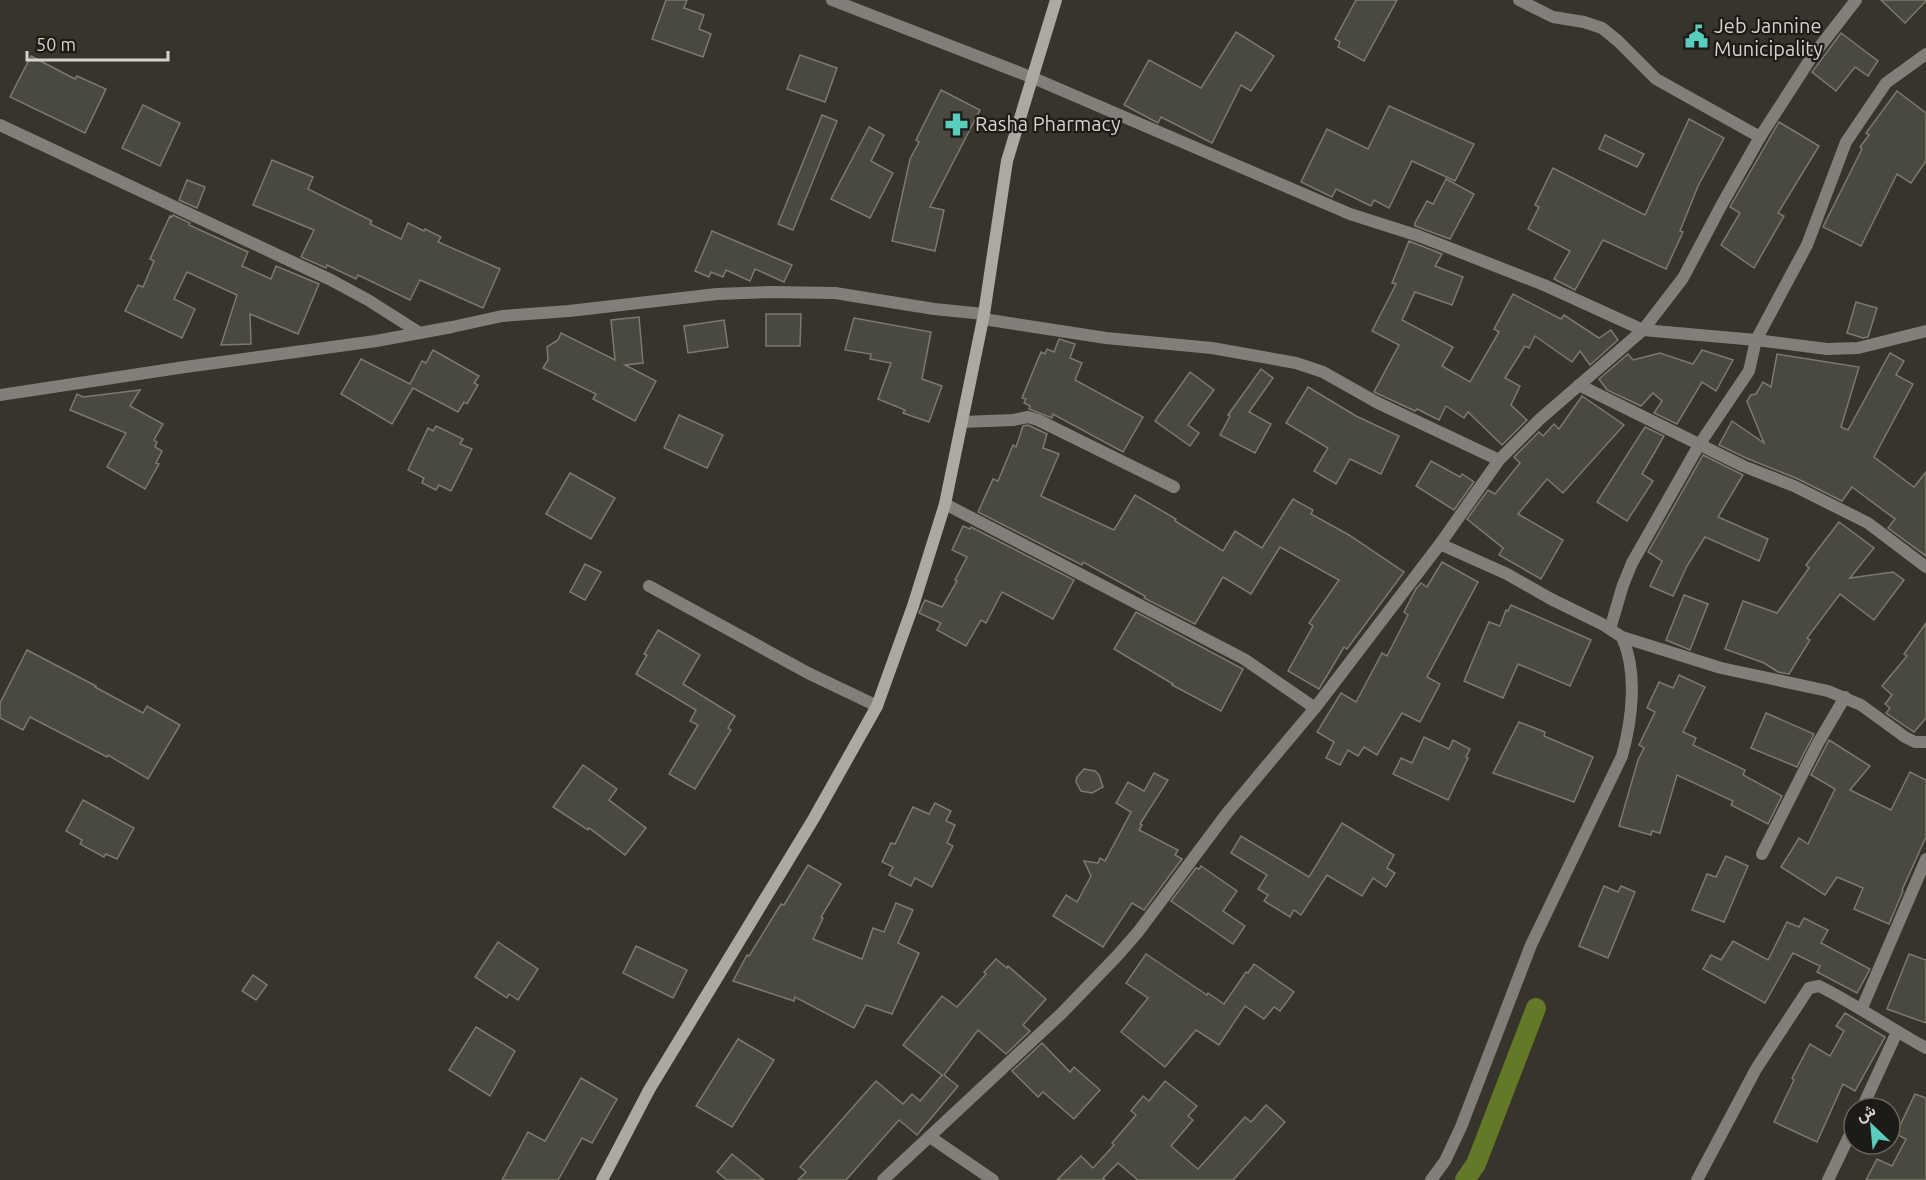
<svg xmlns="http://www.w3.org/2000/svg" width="1926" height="1180" font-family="Ubuntu,Vazirmatn,sans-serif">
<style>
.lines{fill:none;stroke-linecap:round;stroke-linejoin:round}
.canal{stroke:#637927;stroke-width:20}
.building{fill:#4a493f;stroke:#7b7a6f;stroke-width:1.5}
.street{stroke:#827e7a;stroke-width:12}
.secondary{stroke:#aea8a2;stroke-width:12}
.labels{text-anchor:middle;stroke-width:4.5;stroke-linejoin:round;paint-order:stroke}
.poi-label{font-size:20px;fill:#d6d3ce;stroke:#1d1b17;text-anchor:start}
</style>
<rect width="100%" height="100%" fill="#38332b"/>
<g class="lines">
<!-- canal -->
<path class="canal" d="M1465,1180L1476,1164L1536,1008"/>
</g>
<!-- building -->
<g class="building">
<path d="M666,0H687L684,8L704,15L699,29L711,34L703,57L652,39Z"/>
<path d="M1356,0H1397L1364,61L1338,47L1340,42L1335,39Z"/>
<path d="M1881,0H1926V1L1905,23Z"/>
<path d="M1236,32L1274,56L1251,91L1241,85L1212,143L1161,117L1158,123L1124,105L1149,60L1201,88Z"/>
<path d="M1841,33L1878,61L1868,76L1855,67L1836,91L1812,72Z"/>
<path d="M800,55L837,68L825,102L787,89Z"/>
<path d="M31,56L75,79L77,76L106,89L85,133L10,97Z"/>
<path d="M941,90L980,110L930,207L944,210L935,251L892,241L910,159L919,142L916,140Z"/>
<path d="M1897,91L1926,113V161L1911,183L1897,174L1861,246L1823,227L1862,149L1860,147L1869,135L1866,133Z"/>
<path d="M143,105L180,123L160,166L122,148Z"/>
<path d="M1389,106L1474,144L1455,181L1412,161L1389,208L1374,200L1371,206L1336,189L1332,197L1301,182L1327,129L1368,149Z"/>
<path d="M822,115L837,121L793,230L778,224Z"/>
<path d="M1689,119L1724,138L1698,186L1680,231L1683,232L1666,269L1603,240L1575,290L1554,279L1570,251L1528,229L1539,207L1535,205L1553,168L1645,215Z"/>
<path d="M1779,122L1819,146L1778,213L1784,216L1754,268L1721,245L1740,213L1730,207Z"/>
<path d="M869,127L884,135L871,161L893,173L870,218L831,199Z"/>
<path d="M1605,135L1644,154L1637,167L1599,149Z"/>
<path d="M272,160L313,177L308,189L372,221L370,224L401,239L408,223L424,231L425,229L441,237L438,242L500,269L483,308L420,280L410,300L358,275L356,279L327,265L326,268L301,257L314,230L253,205Z"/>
<path d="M1446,179L1474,194L1450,239L1415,226V223L1427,201L1433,204Z"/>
<path d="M187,180L205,187L197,208L179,200Z"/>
<path d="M173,215L190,223L189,225L248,252L242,266L271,279L276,266L319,284L298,334L250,314L251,344L221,345L237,295L187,272L174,299L195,309L182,338L125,311L138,285L143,287L154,261L150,259L170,216L172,217Z"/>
<path d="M712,231L792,265L784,282L755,269L750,281L726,270L723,277L711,272L709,277L695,271Z"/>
<path d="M1409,241L1442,254L1435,266L1463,277L1452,305L1415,292L1402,320L1453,347L1442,366L1470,382L1499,332L1494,329L1513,294L1561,319L1564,315L1599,338L1611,330L1618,340L1590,365L1580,351L1572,362L1535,336L1529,348L1525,346L1505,378L1520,386L1511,405L1527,420L1502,445L1468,412L1464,418L1446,406L1439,420L1417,409L1415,411L1387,398L1374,392L1399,345L1372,331L1396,284L1392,283Z"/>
<path d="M1856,302L1877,308L1868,337L1863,338L1847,333Z"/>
<path d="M766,314H801L800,346H766Z"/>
<path d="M639,317L643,363L625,365L656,381L635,421L593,399L596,394L543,368L548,360L547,347L558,340L561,333L615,360L611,320Z"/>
<path d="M854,318L931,332L922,379L942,386L929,422L903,413L905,410L878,399L891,363L870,359L871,354L845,350Z"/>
<path d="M724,320L728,347L688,353L684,326Z"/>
<path d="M1059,339L1075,344L1070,358L1082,363L1075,380L1143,417L1123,452L1053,414L1052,418L1029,409L1030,406L1024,403L1026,399L1022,398L1041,352L1045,354L1047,349L1054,352Z"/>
<path d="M433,350L479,376L474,383L478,385L467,404L464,402L458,412L413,388L392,424L341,394L361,359L410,384L422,361L426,363Z"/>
<path d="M1702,350L1733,360L1716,391L1702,382L1677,424L1654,413L1662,401L1653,393L1641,406L1607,390L1599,379L1628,354L1633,360L1660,353L1693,364Z"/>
<path d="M1890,353L1904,361L1896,375L1913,384L1874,457L1914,487L1926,472V556L1888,528L1895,519L1852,487L1842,501L1798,479L1746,458L1719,445L1732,421L1764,443L1747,401L1751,395L1756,394L1763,382L1771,387L1777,354L1859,367L1841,427L1848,430Z"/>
<path d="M1261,369L1273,378L1249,412L1271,424L1255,453L1220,435L1230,416L1228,415Z"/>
<path d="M1190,372L1214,390L1188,425L1199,433L1190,446L1155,421Z"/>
<path d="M1308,387L1356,416L1399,436L1381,474L1350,459L1336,484L1314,471L1328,448L1286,423Z"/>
<path d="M140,390L130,406L163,424L154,440L157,442L155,447L162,451L156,463L159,464L145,489L107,467L126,433L70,410L77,394L83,397Z"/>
<path d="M1582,396L1624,425L1563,493L1547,479L1518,514L1563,540L1541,579L1499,555L1503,548L1467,519L1488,490L1495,494L1520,463L1514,457L1539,432L1543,436L1554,424L1559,429Z"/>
<path d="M679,415L723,435L707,468L664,448Z"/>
<path d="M1028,425L1047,434L1043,448L1059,454L1041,496L1114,530L1135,495L1176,519L1175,521L1223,551L1235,531L1262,548L1293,499L1313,510L1311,514L1349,535L1404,572L1347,649L1344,647L1319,689L1288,671L1313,626L1309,623L1339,580L1280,547L1251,594L1223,577L1195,624L1144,598L1145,596L1083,562L1082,565L978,512L993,479L998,481L1013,445L1016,447L1023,426Z"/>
<path d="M436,426L463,439L460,444L472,449L451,491L439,485L436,490L422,483L424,478L408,470L428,428L433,431Z"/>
<path d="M1645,427L1664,436L1642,474L1653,481L1627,521L1597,502Z"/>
<path d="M1703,455L1743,475L1718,517L1768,539L1759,561L1705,537L1687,566L1673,596L1650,586L1662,561L1648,552Z"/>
<path d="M1431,461L1460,477L1462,474L1474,482L1454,510L1416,486Z"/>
<path d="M570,473L615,498L591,539L546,514Z"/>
<path d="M1839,522L1874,548L1850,578L1893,572L1904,580L1874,620L1840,594L1807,638L1810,640L1789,674L1778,672L1764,663L1725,649L1743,601L1777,613L1809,568L1806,565Z"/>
<path d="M963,526L970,529L971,527L1074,580L1053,619L1002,592L986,623L981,620L966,646L937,630L941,623L919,613L925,600L942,607L957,581L955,580L967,557L952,550Z"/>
<path d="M1442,562L1478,582L1427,677L1440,684L1420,722L1402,713L1377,755L1364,747L1358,756L1348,750L1340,765L1326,758L1334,742L1317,732L1341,693L1356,702L1382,653L1387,656L1408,615L1404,612L1416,589L1421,583L1427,587Z"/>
<path d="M585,564L601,572L585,600L570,592Z"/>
<path d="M1684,595L1708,604L1690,650L1666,640Z"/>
<path d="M1511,605L1591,640L1570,686L1518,664L1503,698L1464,681L1489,622L1500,626L1506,610L1508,611Z"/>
<path d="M1136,612L1243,669L1221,711L1172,685L1173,684L1114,649Z"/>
<path d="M1926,623V718L1914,732L1886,713L1890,708L1885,704L1892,695L1882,686L1907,656L1904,654Z"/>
<path d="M658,630L700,655L683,684L735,716L728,728L731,730L695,789L669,774L698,725L690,721L696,710L636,674L647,655L644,654Z"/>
<path d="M27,650L96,686L95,687L143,713L147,706L180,725L148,779L108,755L107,757L30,717L23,730L0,718V703Z"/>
<path d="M1679,675L1705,687L1683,732L1696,738L1693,745L1745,770L1743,775L1782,796L1768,824L1731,805L1733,801L1677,775L1660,833L1652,831L1651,835L1619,826L1638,760L1644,748L1639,745L1655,712L1647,708L1659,682L1673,688Z"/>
<path d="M1766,713L1814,734L1797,767L1751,748Z"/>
<path d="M1519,722L1545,732L1544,736L1593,757L1574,802L1493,773Z"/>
<path d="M1424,737L1449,749L1453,740L1470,749L1466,757L1468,758L1448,800L1393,774L1401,758L1412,763Z"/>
<path d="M1829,740L1870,766L1850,790L1891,810L1910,772L1926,780V837L1902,890L1903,891L1889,924L1854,909L1863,888L1837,877L1825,895L1781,867L1799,838L1808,844L1835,789L1811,775Z"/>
<path d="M583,765L617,789L609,800L646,828L625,855L589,828L588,830L553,807Z"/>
<path d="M1084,769L1095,771L1099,775L1103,787L1092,793L1081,791L1076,782L1077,777Z"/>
<path d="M1154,773L1168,780L1140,824L1142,825L1139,830L1178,850L1175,855L1182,859L1144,910L1132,903L1103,947L1053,916L1066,895L1077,902L1091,876L1084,861L1098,863L1100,858L1105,861L1131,812L1116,803L1128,782L1144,791Z"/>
<path d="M83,800L134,828L117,859L106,854L104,857L80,844L82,840L66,831Z"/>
<path d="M935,803L951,811L946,821L955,825L947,843L953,846L932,887L915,878L911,886L889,875L893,867L882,862L891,843L895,844L913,807L929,814Z"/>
<path d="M1342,823L1394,855L1387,868L1395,873L1386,887L1373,878L1362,896L1327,875L1301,915L1294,910L1290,917L1264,901L1268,895L1258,889L1267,875L1231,853L1241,836L1309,877Z"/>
<path d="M1726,856L1748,866L1724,922L1692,910L1707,874L1716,877Z"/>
<path d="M808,865L841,884L821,917L823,918L813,939L862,959L873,928L884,932L896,903L913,910L898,943L919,953L892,1014L866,1005L854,1028L795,997L794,1001L733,981L747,955L749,956L781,904L784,905Z"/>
<path d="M1201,866L1237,891L1223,911L1245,926L1233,944L1171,901L1196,868L1199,869Z"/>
<path d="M1604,886L1618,892L1621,886L1635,892L1608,958L1579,946Z"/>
<path d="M1804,918L1828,930L1821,943L1870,969L1857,993L1817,972L1820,966L1793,953L1765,1003L1703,969L1711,955L1721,960L1733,941L1768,960L1787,922L1799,927Z"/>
<path d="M498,942L538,969L518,1000L509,994L507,998L475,977Z"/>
<path d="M636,946L687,970L673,998L623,973Z"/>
<path d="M1146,954L1207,995L1208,993L1224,1004L1246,972L1248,973L1254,964L1294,992L1280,1011L1274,1007L1264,1019L1245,1006L1219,1045L1196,1030L1165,1067L1121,1032L1148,998L1126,983Z"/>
<path d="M1909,954L1926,960V1023L1887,1009Z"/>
<path d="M996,959L1007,968L1008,966L1046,999L1023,1025L1030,1031L1006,1054L978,1030L944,1075L958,1086L917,1135L899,1120L846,1180H798L806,1172L800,1167L876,1081L903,1104L912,1094L920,1101L942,1075L903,1045L942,996L957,1007L986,974L984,972Z"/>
<path d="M253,975L267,985L256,1000L242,991Z"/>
<path d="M1845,1013L1885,1037L1855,1091L1843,1084L1817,1142L1774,1122L1794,1080L1792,1078L1810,1044L1830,1056L1844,1031L1836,1026Z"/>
<path d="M476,1027L515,1051L490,1096L449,1070Z"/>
<path d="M738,1039L774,1060L732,1127L696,1106Z"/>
<path d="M1042,1043L1070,1072L1074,1067L1100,1090L1074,1119L1043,1092L1038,1097L1012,1071Z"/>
<path d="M581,1078L617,1099L592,1143L582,1138L558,1180H502L528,1132L545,1141Z"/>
<path d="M1165,1081L1197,1106L1188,1116L1193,1120L1171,1146L1198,1169L1245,1117L1251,1122L1266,1105L1285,1122L1233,1180H1138L1118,1163L1103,1178L1105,1180H1057L1081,1156L1093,1168L1114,1145L1112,1143L1136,1115L1131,1111L1143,1096L1149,1101Z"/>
<path d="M1915,1094L1926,1098V1180H1866L1877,1159L1892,1166L1906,1139L1896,1134Z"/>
<path d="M732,1154L764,1180H727L717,1172Z"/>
</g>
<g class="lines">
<!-- street -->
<g class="street">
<path d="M832,0L1031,77L1350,214L1419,236L1544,285L1643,330L1683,278L1721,206L1760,137L1811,58L1856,0"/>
<path d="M1519,0L1553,17L1584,22L1602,28L1618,41L1656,79L1760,137"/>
<path d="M0,125L331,280L368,300L420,333"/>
<path d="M983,319L1106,338L1212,348L1296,363L1323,372L1378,403L1499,460"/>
<path d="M1579,385L1743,466L1794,486L1868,523L1926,567"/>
<path d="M0,395L185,367L376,341L452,327L502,316L569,311L717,294L770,292L835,293L934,309L984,314"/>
<path d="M962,422L1013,420L1028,417L1038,420L1174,487"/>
<path d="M945,504L1244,659L1315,708"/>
<path d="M1440,544L1507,574L1551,599L1602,624L1622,637L1721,668L1828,691L1861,705L1905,737L1915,742H1926"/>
<path d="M649,586L808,673L877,706"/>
<path d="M1610,629L1623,585L1632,563L1699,445L1749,371L1756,340L1807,245L1846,142L1886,83L1926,54"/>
<path d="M1762,854L1818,743L1845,697"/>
<path d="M1862,1008L1926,859"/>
<path d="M1862,1108L1897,1032"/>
<path d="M930,1137L993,1180"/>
<path d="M883,1180L1062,1013L1117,956L1138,932L1227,813L1315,708L1440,544L1499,460L1540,419L1643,330L1756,340L1827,349L1858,348L1926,331"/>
<path d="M1431,1180L1445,1161L1461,1127L1531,945L1622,756C1632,720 1638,672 1622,637"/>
<path d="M1697,1180L1756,1069L1809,988L1819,986L1825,989C1859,1007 1892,1029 1926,1048"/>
<path d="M1828,1180L1854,1126"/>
</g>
<!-- secondary -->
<path class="secondary" d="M602,1180L649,1090L814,818L877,706L913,606L945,504L984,314L1007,161L1056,0"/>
</g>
<!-- icons -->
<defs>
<symbol id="civic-bare" viewBox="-9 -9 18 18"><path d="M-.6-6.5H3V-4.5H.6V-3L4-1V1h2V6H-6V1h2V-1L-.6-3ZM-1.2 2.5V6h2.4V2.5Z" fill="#5acebd" stroke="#1d1b17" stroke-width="2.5" paint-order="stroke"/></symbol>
<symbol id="pharmacy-bare" viewBox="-9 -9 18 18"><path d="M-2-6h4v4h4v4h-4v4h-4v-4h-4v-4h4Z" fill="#5acebd" stroke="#1d1b17" stroke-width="2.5" paint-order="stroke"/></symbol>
</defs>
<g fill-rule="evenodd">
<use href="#civic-bare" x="1680" y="20" width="33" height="33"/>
<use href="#pharmacy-bare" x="940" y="108" width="33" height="33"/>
</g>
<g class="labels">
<!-- poi labels -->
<g class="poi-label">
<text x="1714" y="33">Jeb Jannine<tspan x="1714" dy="23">Municipality</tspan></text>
<text x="975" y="131">Rasha Pharmacy</text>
</g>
</g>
<!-- north arrow -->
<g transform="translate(1872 1126) rotate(334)"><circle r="28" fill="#1d1b17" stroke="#676560" stroke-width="1.5"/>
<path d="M0-4.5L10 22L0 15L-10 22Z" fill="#5acebd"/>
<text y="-9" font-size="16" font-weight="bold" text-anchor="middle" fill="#d6d3ce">ش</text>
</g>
<!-- scale -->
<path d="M27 51v9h141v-9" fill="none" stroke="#d6d3ce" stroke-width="3"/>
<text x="36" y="51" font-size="18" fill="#d6d3ce" stroke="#1d1b17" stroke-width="4.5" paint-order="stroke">50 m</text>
</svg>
